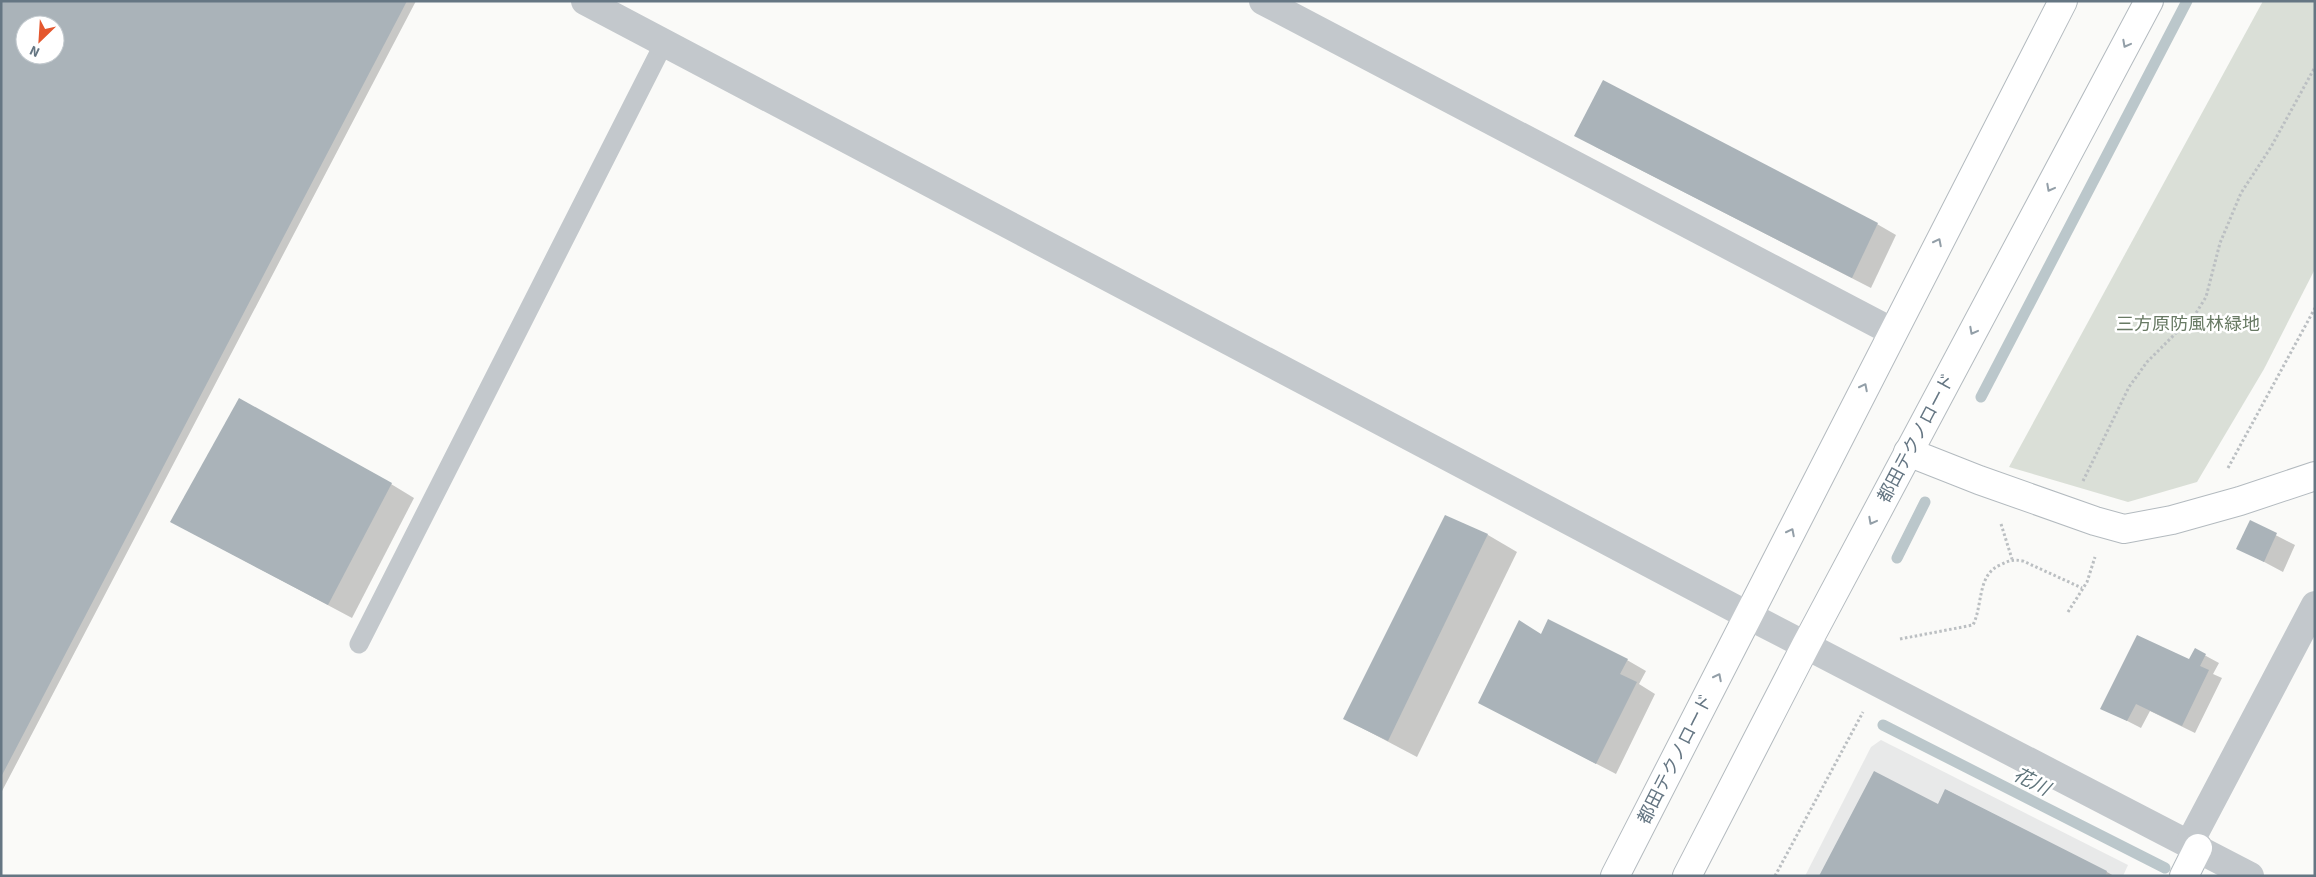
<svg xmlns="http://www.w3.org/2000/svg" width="2316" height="877" font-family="'Source Sans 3','Noto Sans JP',sans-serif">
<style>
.built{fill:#e8e9e9}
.green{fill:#dadfd7}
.shadow{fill:#0003;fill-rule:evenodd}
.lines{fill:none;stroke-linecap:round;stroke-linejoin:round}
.stream{stroke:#bbc7cb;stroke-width:11}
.building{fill:#aab3b9;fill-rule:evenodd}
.secondary-casing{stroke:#b3babf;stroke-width:30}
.path{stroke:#bbbfc2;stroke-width:3;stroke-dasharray:2.5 2.5;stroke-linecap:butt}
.lane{stroke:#c3c8cc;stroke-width:19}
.street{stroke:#c3c8cc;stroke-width:28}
.secondary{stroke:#fff;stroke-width:28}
.oneway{stroke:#939fa8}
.labels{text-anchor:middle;stroke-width:5;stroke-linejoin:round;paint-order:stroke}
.park-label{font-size:18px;fill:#687a64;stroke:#fff}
.street-label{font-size:18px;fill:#657683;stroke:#fff}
.water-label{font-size:19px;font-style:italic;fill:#60757c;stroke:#fff}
</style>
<rect width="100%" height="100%" fill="#fafaf8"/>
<!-- built -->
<path class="built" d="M1881,740L2128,865L2123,876H1805L1871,747Z"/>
<!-- green -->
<path class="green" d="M2263,1H2315V269L2264,369L2197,482L2128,502L2009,467Z"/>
<!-- shadow -->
<g class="shadow">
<path d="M1,1H416L1,793ZM25,25H55V55H25Z"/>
<path d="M1594,146L1877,224L1896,235L1871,288Z"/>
<path d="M391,484L414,498L352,618L172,522Z"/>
<path d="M1446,517L1488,535L1517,552L1417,757L1345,719Z"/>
<path d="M2250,522L2295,545L2283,572L2238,548Z"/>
<path d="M1542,635L1627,660L1646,671L1639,684L1655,694L1616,774L1499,713Z"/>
<path d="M2195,650L2219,663L2213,674L2222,678L2195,733L2150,711L2141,728L2102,708L2189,661Z"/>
<path d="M1946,790L2107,872L2114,876H1820L1938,805Z"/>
</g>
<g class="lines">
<!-- stream -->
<g class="stream">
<path d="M1981,397L2187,1"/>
<path d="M1897,558L1925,502"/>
<path d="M1883,725L2165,868"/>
</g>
</g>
<!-- building -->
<g class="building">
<path d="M1,1H407L1,777ZM25,25H55V55H25Z"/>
<path d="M1603,80L1878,223L1852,278L1574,136Z"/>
<path d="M239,398L392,483L328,605L170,522Z"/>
<path d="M1445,515L1488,534L1388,741L1343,719Z"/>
<path d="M2250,520L2277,533L2264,562L2236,549Z"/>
<path d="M1548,619L1628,659L1620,674L1637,682L1596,764L1478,703L1519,620L1541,634Z"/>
<path d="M2137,635L2189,659L2195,648L2206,654L2200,666L2209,670L2182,726L2136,704L2127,721L2100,709Z"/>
<path d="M1874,771L1938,804L1945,789L2107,871L2105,876H1819Z"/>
</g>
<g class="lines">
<defs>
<g id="secondary">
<path d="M1908,452L1979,480L2095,521L2124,529L2172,520L2240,501L2315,476"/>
<path d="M1615,876C1765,585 1912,292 2063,1"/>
<path d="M1687,876L1806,645L2149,1"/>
<path d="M2184,876L2198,848"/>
</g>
</defs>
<!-- secondary casing -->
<use href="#secondary" class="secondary-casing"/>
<!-- path -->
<g class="path">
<path d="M2228,468L2315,308"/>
<path d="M2083,481L2129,387L2147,362L2196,313L2206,297L2220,243L2241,193L2271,147L2315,67"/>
<path d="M2001,524L2012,559"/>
<path d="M2068,612L2087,582L2095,557"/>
<path d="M1900,639L1973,625C1983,605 1977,575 2000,565C2008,561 2013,559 2023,561L2082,588"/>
<path d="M1775,876L1863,712"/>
</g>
<!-- lane -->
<path class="lane" d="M359,644L664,43"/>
<!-- street -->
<g class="street">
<path d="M585,1L1749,616L2250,876"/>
<path d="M1263,1L1891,331"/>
<path d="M2189,844L2315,605"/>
</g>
<!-- secondary -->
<use href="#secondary" class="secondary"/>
</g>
<!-- one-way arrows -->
<defs><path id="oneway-chevron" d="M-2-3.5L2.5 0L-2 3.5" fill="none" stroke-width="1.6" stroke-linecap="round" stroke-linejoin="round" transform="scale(1.25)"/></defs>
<g class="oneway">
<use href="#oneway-chevron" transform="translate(2126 44) rotate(118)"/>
<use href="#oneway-chevron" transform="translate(2050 188) rotate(118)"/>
<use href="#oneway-chevron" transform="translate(1938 242) rotate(-63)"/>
<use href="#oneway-chevron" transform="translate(1973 331) rotate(118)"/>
<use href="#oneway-chevron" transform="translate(1864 387) rotate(-63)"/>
<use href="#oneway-chevron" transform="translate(1872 521) rotate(118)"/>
<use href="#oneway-chevron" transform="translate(1791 532) rotate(-63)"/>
<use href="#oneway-chevron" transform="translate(1718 677) rotate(-63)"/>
</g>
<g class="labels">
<!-- park labels -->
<g class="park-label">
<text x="2188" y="330">三方原防風林緑地</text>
</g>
<!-- street labels -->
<g class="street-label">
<text transform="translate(1916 438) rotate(-62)" y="6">都田テクノロード</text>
<text transform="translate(1675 759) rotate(-63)" y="6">都田テクノロード</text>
</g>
<!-- water labels -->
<g class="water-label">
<text transform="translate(2032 781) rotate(27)" y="7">花川</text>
</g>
</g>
<!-- border -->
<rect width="2316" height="877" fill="none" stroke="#657683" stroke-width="5"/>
<!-- north arrow -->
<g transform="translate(40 40) rotate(205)"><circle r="24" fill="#ffffff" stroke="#c1c8cd"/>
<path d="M0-4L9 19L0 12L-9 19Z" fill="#e4572e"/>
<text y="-8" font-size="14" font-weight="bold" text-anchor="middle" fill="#657683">N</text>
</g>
</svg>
